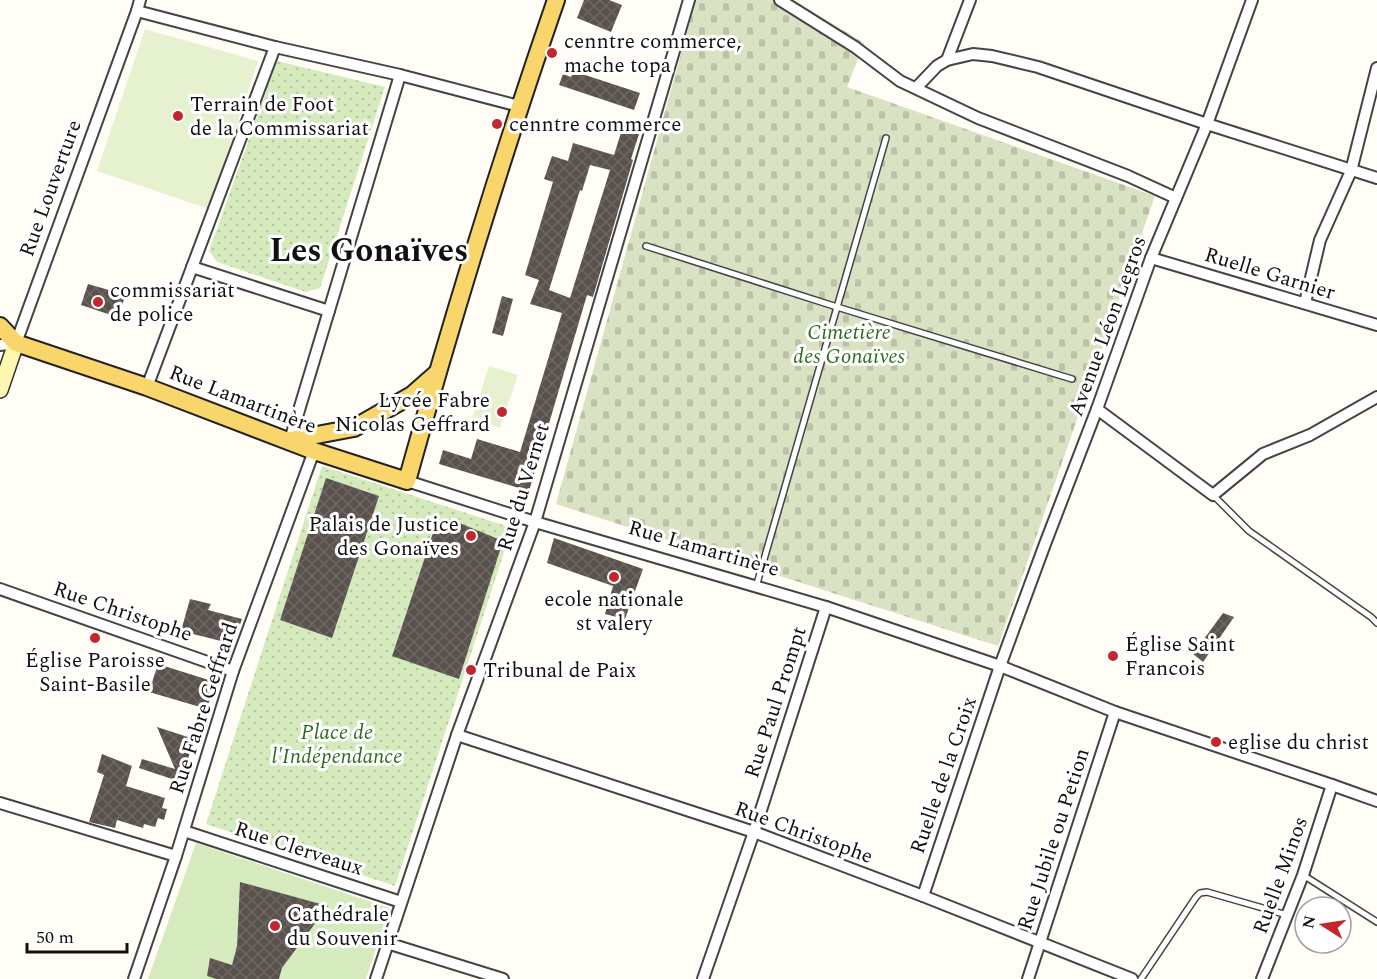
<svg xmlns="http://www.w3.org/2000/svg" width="1377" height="979" font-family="Spectral,serif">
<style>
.cemetery{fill:url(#cemetery-stones)}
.park{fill:url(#park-dots);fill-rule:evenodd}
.garden{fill:#d5ebbd}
.pitch{fill:#e6f2cf}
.building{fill:url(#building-cross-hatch);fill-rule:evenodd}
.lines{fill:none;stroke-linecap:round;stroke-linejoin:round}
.lane-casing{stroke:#444;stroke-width:8}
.street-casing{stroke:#444;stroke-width:14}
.secondary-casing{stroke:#333;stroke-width:18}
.primary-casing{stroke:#222;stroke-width:20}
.lane{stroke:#fff;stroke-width:5}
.street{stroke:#fff;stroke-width:10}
.secondary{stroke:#fff6b0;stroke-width:15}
.primary{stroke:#f9d66b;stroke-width:16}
.poi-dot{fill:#c4262e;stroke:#fff;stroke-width:2}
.labels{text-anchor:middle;stroke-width:6;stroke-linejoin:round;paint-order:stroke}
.poi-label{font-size:21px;fill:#111;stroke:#fff;text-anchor:start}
.street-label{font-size:21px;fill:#111;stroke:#fff}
.park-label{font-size:21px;font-style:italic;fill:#2f6b1f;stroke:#fff}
.town-label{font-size:33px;font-weight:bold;fill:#111;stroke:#fff}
</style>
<defs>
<pattern id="cemetery-stones" width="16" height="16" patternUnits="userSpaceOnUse" patternTransform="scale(1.5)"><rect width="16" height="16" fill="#d9e3c4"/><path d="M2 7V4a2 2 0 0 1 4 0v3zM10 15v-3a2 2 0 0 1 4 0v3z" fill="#b9c2a7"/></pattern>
<pattern id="park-dots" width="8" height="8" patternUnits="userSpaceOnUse" patternTransform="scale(1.5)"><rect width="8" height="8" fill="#d5ebbd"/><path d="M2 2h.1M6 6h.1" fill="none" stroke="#b6c8a1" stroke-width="1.8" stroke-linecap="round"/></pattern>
<pattern id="building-cross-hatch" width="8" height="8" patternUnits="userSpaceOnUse" patternTransform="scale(1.5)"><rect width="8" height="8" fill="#5a524d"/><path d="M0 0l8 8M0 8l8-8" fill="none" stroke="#6d6662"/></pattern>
</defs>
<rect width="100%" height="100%" fill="#fffdf5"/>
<!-- cemetery -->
<path class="cemetery" d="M696,0H794L864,43L847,87L1155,196L998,646L556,504Z"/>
<!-- park -->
<g class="park">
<path d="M277,61L385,87L320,288L306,292L217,262L209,251Z"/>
<path d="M322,466L512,528L395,886L206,824ZM326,479L378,496L332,637L280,620ZM450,519L503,541L459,679L392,655L436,524Z"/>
</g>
<!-- garden -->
<path class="garden" d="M196,843L389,908L366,979H279L282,968L327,907L241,882L237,946L232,965L211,959L216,979H148Z"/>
<!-- pitch -->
<g class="pitch">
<path d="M145,29L258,61L209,209L97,171Z"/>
<path d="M489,366L518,375L500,428L472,419Z"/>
</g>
<!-- building -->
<g class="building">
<path d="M584,0H609L622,5L611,32L577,18Z"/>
<path d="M573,71L640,93L634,110L559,85L563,74L571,77Z"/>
<path d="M624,123L641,128L631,159L633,160L593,297L587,295L529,491L439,464L443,450L471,459L477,439L520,452L562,313L530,304L539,280L525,275L553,182L544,179L552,156L568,161L573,143L614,155ZM590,165L610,170L570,298L549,290L580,190L582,191Z"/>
<path d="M88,284L126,295L117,317L81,305Z"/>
<path d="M502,296L513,299L503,336L492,333Z"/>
<path d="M326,478L379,496L332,638L280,620Z"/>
<path d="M450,519L503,541L459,679L392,656L436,524Z"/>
<path d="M554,538L643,569L625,619L605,614L613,586L547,563Z"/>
<path d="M190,599L211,604L208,610L242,619L238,630L229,643L181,631Z"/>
<path d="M1223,613L1234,617L1203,662L1193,654Z"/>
<path d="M158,664L215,682L207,709L149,692Z"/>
<path d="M157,727L194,739L181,782L139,768L142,759L175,769Z"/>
<path d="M102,754L132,766L126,786L165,798L162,808L167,809L164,820L158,818L155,827L144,824L143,828L117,820L115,828L89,822L104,775L97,772Z"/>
<path d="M240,882L328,906L282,968L279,979H216L207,976L210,958L232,965L237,946Z"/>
</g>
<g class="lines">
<defs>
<g id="lane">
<path d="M646,246L837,307L1072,379"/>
<path d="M1213,495L1249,531L1371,617L1377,623"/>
<path d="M756,587L886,138"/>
<path d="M1303,875L1377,922"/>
<path d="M1141,979L1196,897L1200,893L1207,892L1287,915"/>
</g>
<g id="street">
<path d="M780,0L855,47L900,81L978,118L1128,176L1176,198"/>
<path d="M137,11L275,47L400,75L519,106"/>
<path d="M947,60L970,0"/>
<path d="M916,88L937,66L947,60L973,54L992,56L1038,67L1207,124L1377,178"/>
<path d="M1151,258L1377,325"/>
<path d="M192,267L329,311"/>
<path d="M1305,303L1320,240L1351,171L1377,68"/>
<path d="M0,345L16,343L137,11L140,0"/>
<path d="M147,387L275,47"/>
<path d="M1097,409L1213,495L1263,454L1310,435L1377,397"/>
<path d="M290,440L400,75"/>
<path d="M407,481L535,522L826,607L1000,666L1115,712L1332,785L1377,801"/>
<path d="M0,589L233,671"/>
<path d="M457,735L754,832L923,896L1132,979"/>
<path d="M0,803L176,856"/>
<path d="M184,831L401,902"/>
<path d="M923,896L1000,666L1045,544L1097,409L1151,258L1207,124L1252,0"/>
<path d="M387,943L503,979"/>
<path d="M134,979L176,856L233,671L314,451"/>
<path d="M376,979L457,735L535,522L689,0"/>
<path d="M703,979L754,832L826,607"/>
<path d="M1028,979L1115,712"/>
<path d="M1262,979L1303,875L1332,785"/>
</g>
<path id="secondary" d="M0,390L16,343"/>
<g id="primary">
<path d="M0,326L16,343L147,387L314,451L407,481C452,319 501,159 556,0"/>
<path d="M290,440L354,428L412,395L437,373"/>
</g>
</defs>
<!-- lane casing -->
<use href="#lane" class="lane-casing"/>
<!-- street casing -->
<use href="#street" class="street-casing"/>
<!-- secondary casing -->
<use href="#secondary" class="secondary-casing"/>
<!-- primary casing -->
<use href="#primary" class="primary-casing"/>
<!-- lane -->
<use href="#lane" class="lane"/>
<!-- street -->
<use href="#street" class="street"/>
<!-- secondary -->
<use href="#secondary" class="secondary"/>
<!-- primary -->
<use href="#primary" class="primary"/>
</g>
<!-- markers -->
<g class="poi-dot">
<circle cx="552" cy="53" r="6"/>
<circle cx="178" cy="116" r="6"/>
<circle cx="497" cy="124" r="6"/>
<circle cx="98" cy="302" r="6"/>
<circle cx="502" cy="412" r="6"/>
<circle cx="471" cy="536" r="6"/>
<circle cx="614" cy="577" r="6"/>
<circle cx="95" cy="638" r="6"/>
<circle cx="1113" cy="656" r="6"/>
<circle cx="471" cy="670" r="6"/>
<circle cx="1216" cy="742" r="6"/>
<circle cx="275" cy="926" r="6"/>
</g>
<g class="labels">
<!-- poi labels -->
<g class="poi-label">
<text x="564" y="48">cenntre commerce,<tspan x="564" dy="24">mache topa</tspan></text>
<text x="190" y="111">Terrain de Foot<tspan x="190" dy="24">de la Commissariat</tspan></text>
<text x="509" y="131">cenntre commerce</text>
<text x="110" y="297">commissariat<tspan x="110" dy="24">de police</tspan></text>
<text x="490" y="407" text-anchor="end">Lycée Fabre<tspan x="490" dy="24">Nicolas Geffrard</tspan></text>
<text x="459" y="531" text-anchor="end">Palais de Justice<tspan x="459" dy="24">des Gonaïves</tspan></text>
<text x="614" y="606" text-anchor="middle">ecole nationale<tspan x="614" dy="24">st valery</tspan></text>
<text x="1125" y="651">Église Saint<tspan x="1125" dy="24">Francois</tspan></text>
<text x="95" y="667" text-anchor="middle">Église Paroisse<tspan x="95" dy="24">Saint-Basile</tspan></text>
<text x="483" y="677">Tribunal de Paix</text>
<text x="1228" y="749">eglise du christ</text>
<text x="287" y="921">Cathédrale<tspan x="287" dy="24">du Souvenir</tspan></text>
</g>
<!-- street labels -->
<g class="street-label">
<text transform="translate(50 188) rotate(-70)" y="7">Rue Louverture</text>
<text transform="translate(1270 273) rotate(17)" y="7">Ruelle Garnier</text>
<text transform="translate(1107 326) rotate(-70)" y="7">Avenue Léon Legros</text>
<text transform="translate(243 399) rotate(21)" y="7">Rue Lamartinère</text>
<text transform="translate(523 487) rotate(-73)" y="7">Rue du Vernet</text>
<text transform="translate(704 548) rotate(16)" y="7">Rue Lamartinère</text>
<text transform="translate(123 611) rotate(19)" y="7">Rue Christophe</text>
<text transform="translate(775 702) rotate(-72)" y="7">Rue Paul Prompt</text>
<text transform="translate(203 708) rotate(-72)" y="7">Rue Fabre Geffrard</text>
<text transform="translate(943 775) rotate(-71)" y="7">Ruelle de la Croix</text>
<text transform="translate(804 832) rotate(20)" y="7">Rue Christophe</text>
<text transform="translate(1053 839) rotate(-72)" y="7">Rue Jubile ou Petion</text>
<text transform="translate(299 848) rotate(18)" y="7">Rue Clerveaux</text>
<text transform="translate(1280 875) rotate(-70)" y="7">Ruelle Minos</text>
</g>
<!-- park labels -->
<g class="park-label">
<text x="849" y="339">Cimetière<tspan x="849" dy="24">des Gonaïves</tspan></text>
<text x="337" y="739">Place de<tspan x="337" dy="24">l'Indépendance</tspan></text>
</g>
<!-- town labels -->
<g class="town-label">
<text x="369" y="261">Les Gonaïves</text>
</g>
</g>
<!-- north arrow -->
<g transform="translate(1323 925) rotate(282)"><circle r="28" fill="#ffffff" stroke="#a0a0a0" stroke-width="1.5"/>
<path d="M0-4.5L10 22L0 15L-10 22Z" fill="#c4262e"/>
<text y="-9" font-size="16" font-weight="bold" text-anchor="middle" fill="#111111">N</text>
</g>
<!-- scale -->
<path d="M27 943v9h100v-9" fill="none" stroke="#111111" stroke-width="3"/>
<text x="36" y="943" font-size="18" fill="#111111" stroke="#ffffff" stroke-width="4.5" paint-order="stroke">50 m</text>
</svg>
